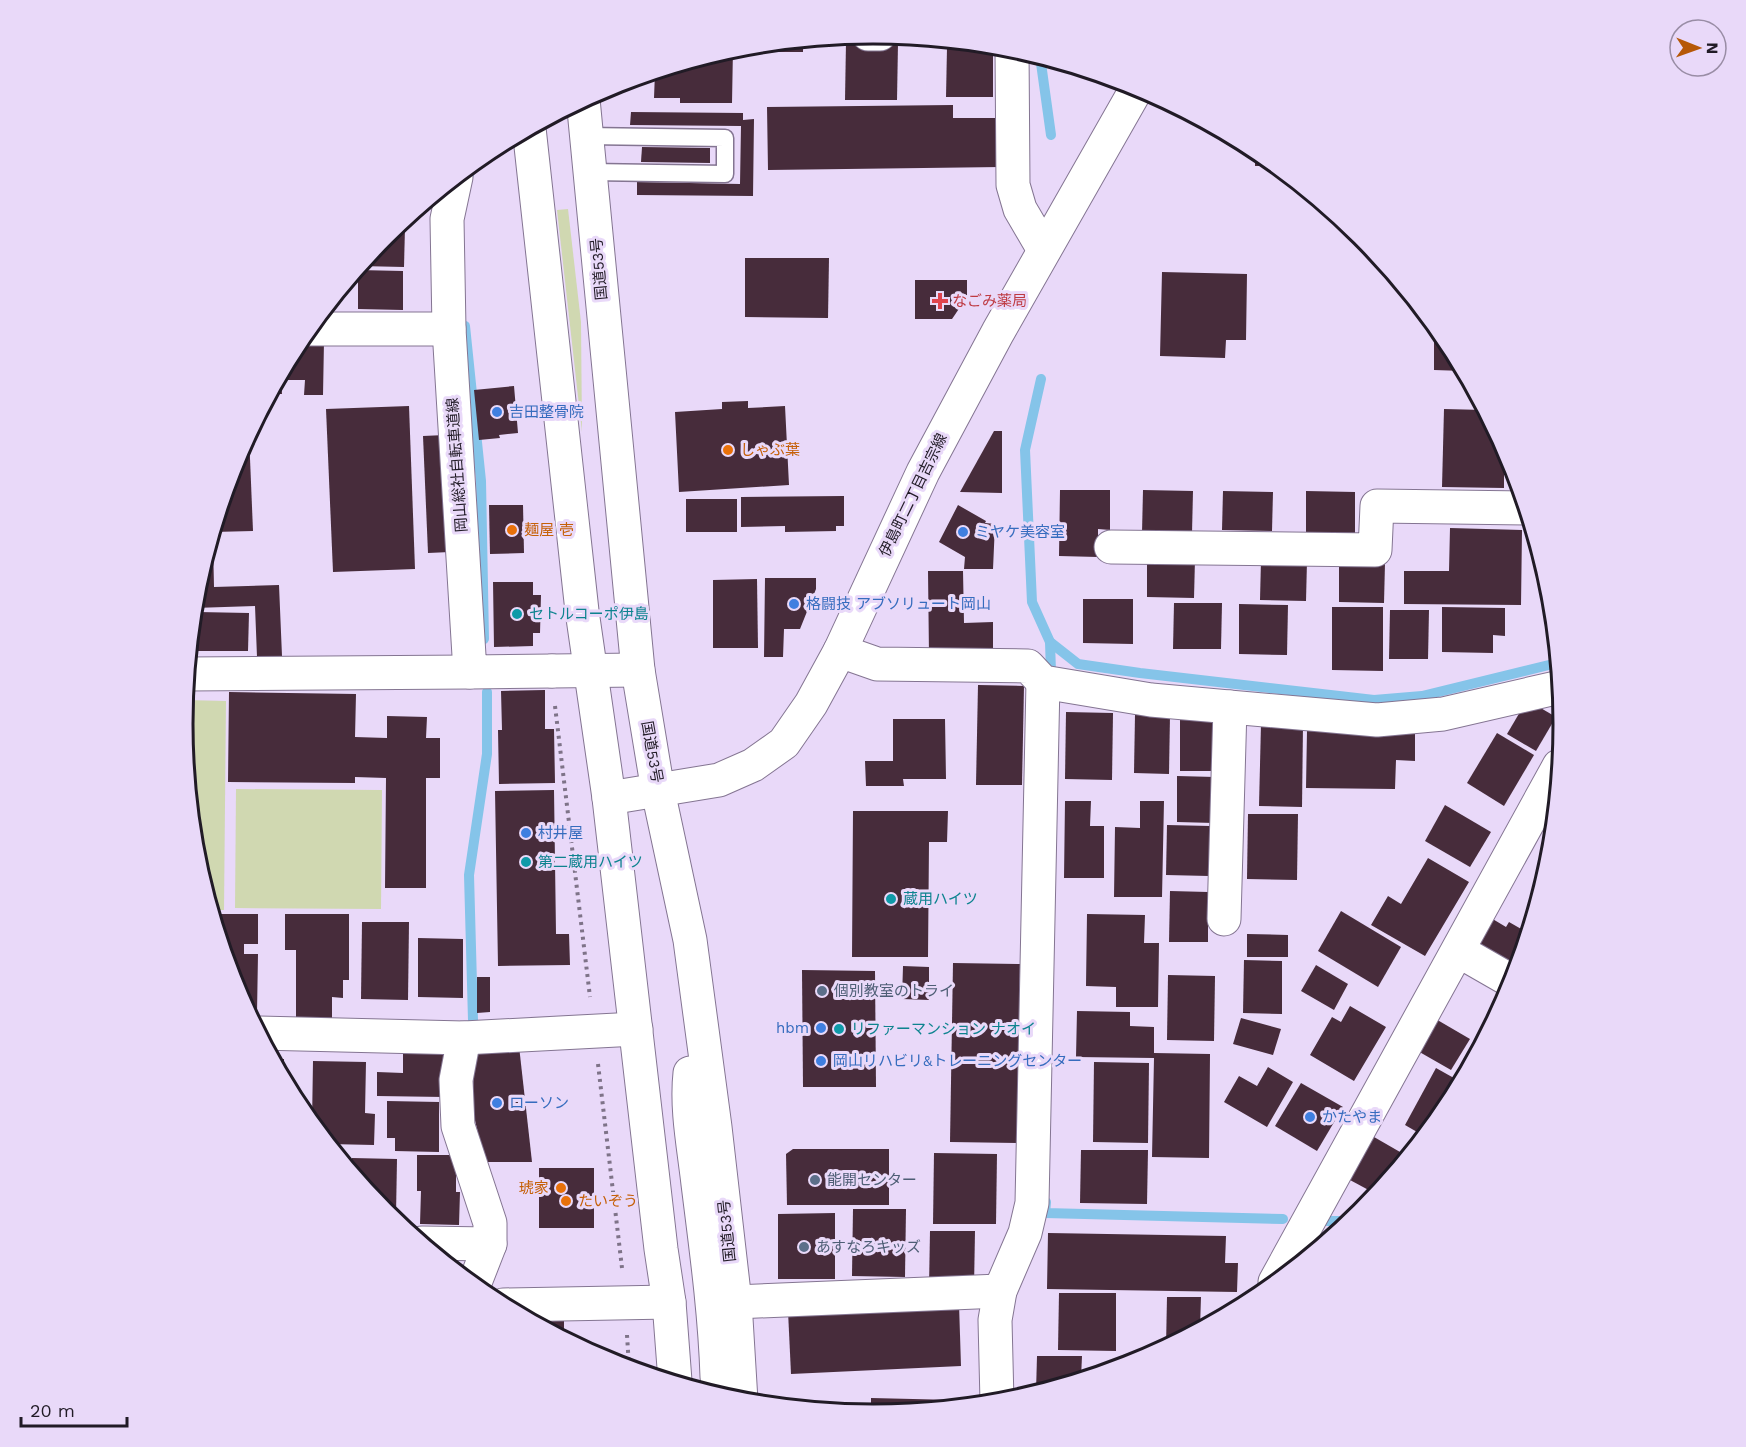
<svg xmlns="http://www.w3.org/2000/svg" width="1746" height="1447" font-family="'Work Sans','Noto Sans JP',sans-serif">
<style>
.green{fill:#d0d8b1}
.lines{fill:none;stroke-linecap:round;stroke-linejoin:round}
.stream{stroke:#85c4e9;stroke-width:10}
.building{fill:#472c3b}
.service-casing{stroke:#847592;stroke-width:19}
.minor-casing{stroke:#847592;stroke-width:35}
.tertiary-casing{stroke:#847592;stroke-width:35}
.secondary-casing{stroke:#847592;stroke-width:35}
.trunk-casing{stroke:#847592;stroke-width:35}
.path{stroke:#7e7388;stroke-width:4;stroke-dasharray:3 4.5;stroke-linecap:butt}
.service{stroke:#fff;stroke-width:16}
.minor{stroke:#fff;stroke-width:33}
.tertiary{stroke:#fff;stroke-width:33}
.secondary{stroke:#fff;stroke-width:33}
.trunk{stroke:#fff;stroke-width:33}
.health-dot{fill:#e0444e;stroke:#e9d9f9;stroke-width:2}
.shop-dot{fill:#3f7fe0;stroke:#e9d9f9;stroke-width:2}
.food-dot{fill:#e8710a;stroke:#e9d9f9;stroke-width:2}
.culture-dot{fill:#0f9aa8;stroke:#e9d9f9;stroke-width:2}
.service-dot{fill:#5c6f8a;stroke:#e9d9f9;stroke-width:2}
.labels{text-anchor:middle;stroke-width:6;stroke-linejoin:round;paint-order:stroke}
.street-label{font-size:15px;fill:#211b26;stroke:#e9d9f9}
.health-label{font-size:15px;fill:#be3a42;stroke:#e9d9f9;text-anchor:start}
.shop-label{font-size:15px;fill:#366cbe;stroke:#e9d9f9;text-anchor:start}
.food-label{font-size:15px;fill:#c56008;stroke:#e9d9f9;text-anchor:start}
.culture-label{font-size:15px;fill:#0d838f;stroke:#e9d9f9;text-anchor:start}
.service-label{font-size:15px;fill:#4e5e75;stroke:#e9d9f9;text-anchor:start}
.rim{fill:none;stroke:#211b26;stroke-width:3}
</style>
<rect width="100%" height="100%" fill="#e9d9f9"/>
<!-- green -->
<g class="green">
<path d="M568,209L581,322L582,432L557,210Z"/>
<path d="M185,700L226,701L224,910H211L196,858L183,723Z"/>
<path d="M236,789L382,790L381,909L235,908Z"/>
</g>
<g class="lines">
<!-- stream -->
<g class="stream">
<path d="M1040,56L1051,135"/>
<path d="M466,182L473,163"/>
<path d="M465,326L481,481L484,639"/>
<path d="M1041,379L1025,450L1032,602L1050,642L1078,664L1140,673L1374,700L1422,696L1557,663"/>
<path d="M1050,642L1051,672"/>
<path d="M473,1020L469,875L487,754V692"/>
<path d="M1046,1202L1045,1213L1283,1219"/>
<path d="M1324,1221H1350"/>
</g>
</g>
<!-- building -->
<g class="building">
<path d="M803,40V52H753V45Z"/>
<path d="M846,42L898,43L897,100H845Z"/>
<path d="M733,48L732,103H680V98H654L655,72Z"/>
<path d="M947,48H993V97H946Z"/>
<path d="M953,105V118H1000L1001,167L768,170L767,107Z"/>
<path d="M631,112L743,113V120L754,119L753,196L637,195V182L740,184L741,126L630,125Z"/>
<path d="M642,147L710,148V163L641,162Z"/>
<path d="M1255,149L1257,150L1277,166H1255Z"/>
<path d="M395,227H405L404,267L360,266L385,235Z"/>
<path d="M745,258H829L828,318L745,317Z"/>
<path d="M358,270L403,271V310L358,309Z"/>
<path d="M1162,272L1247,274L1246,340H1226L1225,358L1160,356Z"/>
<path d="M915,280H967V297L952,319H915Z"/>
<path d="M1434,325L1447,340L1464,371L1434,370Z"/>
<path d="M299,341H324L323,395H304L305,380H281L282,394H270Z"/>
<path d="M514,386L518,433L499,435L500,438L479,440L474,390Z"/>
<path d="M748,401V408L785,406L789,485L679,492L675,412L722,409V402Z"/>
<path d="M409,406L415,569L333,572L326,409Z"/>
<path d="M1444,409L1484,410L1504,447V488L1442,487Z"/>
<path d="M994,431H1002V493L960,492Z"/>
<path d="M249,434L253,531L213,532L235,459Z"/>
<path d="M445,435L450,552L428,553L423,436Z"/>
<path d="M1060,490H1110V530L1098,529V557L1059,556Z"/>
<path d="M1143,490L1193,491L1192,533H1142Z"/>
<path d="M1223,491L1273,492L1272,531L1222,530Z"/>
<path d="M1306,491L1355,492V533H1306Z"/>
<path d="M844,496V526H836V531L785,532V526L741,527V497Z"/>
<rect x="686" y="499" width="51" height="33"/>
<path d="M489,505H523L524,553L490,554Z"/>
<path d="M958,505L986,521L985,523L995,524L993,569H964L965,557L939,542Z"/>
<path d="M1450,528L1522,530L1521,605L1404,604V571H1449Z"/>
<path d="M210,541H213L214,587L279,585L282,656L257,657L255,606L194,608L196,588Z"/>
<path d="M1147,558L1195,559L1194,598L1147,597Z"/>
<path d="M1261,560L1307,561L1306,601L1260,600Z"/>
<path d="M1339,562L1385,563L1384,603L1339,602Z"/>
<path d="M928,571H963L964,623L993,622V655L929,656Z"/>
<path d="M765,578H816V589L800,629H784L783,657H764Z"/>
<path d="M757,579L758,648H713V580Z"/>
<path d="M493,582H533V595H541L540,633H533V646L494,647Z"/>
<path d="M1083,599H1133V644L1083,643Z"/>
<path d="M1174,603H1222L1221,649H1173Z"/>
<path d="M1239,604L1288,605L1287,655L1239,654Z"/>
<path d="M1332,607H1383V671L1332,670Z"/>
<path d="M1442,607L1505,608V636L1493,635V653L1442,652Z"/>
<path d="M1390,610H1429L1428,659H1389Z"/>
<path d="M198,612L249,613L248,651H198Z"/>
<path d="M978,685L1024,686L1022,785H976Z"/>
<path d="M545,690V729H554L555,783L499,784L498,730H502L501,691Z"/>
<path d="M229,692L356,694L355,737L387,738V716L427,717L426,738H440V778H426V888H385L386,778L355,777V783L228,782Z"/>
<path d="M1527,700L1556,717L1536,751L1507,734Z"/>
<path d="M1066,712L1113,713L1112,780L1065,779Z"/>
<path d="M1135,715H1170L1169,774L1134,773Z"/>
<path d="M1180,718L1219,719V771H1180Z"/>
<path d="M893,719H945L946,779H903L904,786H866L865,761H893Z"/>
<path d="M1261,724L1303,725L1302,807L1259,806Z"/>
<path d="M1307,731L1415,732V761L1396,760L1395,789L1306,788Z"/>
<path d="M1497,733L1534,755L1504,806L1467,783Z"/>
<path d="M1177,776L1215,777L1214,823L1177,822Z"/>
<path d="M554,790L556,934H569L570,965L498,966L495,791Z"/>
<path d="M1065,801H1091L1090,826H1104V878H1064Z"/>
<path d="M1140,801H1164L1162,897H1114L1115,827L1140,828Z"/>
<path d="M1445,805L1491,832L1470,867L1425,841Z"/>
<path d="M853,811H948L947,842H929L928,957H852Z"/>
<path d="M1248,814H1298L1297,880L1247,879Z"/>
<path d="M1167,825L1210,826L1209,876L1166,875Z"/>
<path d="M1428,858L1469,882L1425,956L1371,925L1388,896L1401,904Z"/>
<path d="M1536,880H1544L1536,904Z"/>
<path d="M1170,891L1208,892V942H1169Z"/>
<path d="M1341,911L1401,947L1378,987L1318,951Z"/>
<path d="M213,914H258V944H244V954H258L257,1013H249L235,987Z"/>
<path d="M285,914H349V980H343V998L332,997V1023H296V950H285Z"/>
<path d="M1087,914L1145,915L1144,943H1159L1158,1007H1116V987L1086,986Z"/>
<path d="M1491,918L1506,927L1509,922L1528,933L1516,970L1475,946Z"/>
<path d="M362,922H409L408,1000L361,999Z"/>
<path d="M1247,934L1288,935V957H1247Z"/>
<path d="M418,938L463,939V998L418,997Z"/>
<path d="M1244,960L1282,961V1014L1243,1013Z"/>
<path d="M953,963L1020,964L1017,1143L950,1142Z"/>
<path d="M1316,965L1348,984L1334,1010L1301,991Z"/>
<path d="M903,966L929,967V1000L902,999Z"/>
<path d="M802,970L875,971L876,1087H803Z"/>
<path d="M1168,975L1215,976L1214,1041L1167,1040Z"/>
<path d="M477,977H490V1012L477,1013Z"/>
<path d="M1350,1006L1386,1027L1354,1081L1310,1055L1332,1017L1341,1022Z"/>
<path d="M1077,1011L1130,1012V1026L1154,1027V1053L1210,1054L1209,1158L1152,1157L1154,1058L1076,1057Z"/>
<path d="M1241,1018L1281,1029L1273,1055L1233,1044Z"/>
<path d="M1434,1018L1470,1039L1451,1070L1416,1050Z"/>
<path d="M475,1046H519L532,1162H485L472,1108Z"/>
<path d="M403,1050L445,1051L444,1097L377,1096V1072L403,1073Z"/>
<path d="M273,1059H284V1079Z"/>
<path d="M313,1061L366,1062L365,1113L375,1114L374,1145L329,1144L323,1136V1129H317L312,1123Z"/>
<path d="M1094,1062L1149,1063L1148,1143L1093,1142Z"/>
<path d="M1268,1067L1293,1082L1267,1127L1224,1102L1239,1076L1257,1086Z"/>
<path d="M1436,1068L1461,1082L1447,1107L1424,1136L1405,1125Z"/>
<path d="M1301,1083L1343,1107L1317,1151L1275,1126Z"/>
<path d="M387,1101L439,1102V1152L395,1151V1138H387Z"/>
<path d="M1374,1137L1407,1156L1376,1194L1350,1180Z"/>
<path d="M793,1149H889V1205H787L786,1154Z"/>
<path d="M1081,1150H1148L1147,1204L1080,1203Z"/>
<path d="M934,1153L997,1154L996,1224H933Z"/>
<path d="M417,1155H456V1192H460L459,1225L420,1224L421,1191H417Z"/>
<path d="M352,1158L397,1159L396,1215H389L385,1212L351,1171Z"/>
<rect x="539" y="1168" width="55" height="60"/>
<path d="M853,1209H906L905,1277L852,1276Z"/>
<path d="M835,1213V1279H778V1214Z"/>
<path d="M930,1231H975L974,1288L929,1287Z"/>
<path d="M1048,1233L1226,1236L1225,1263H1238L1237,1292L1047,1289Z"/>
<path d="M1059,1293H1116V1351L1058,1350Z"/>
<path d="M1167,1297H1201L1200,1328L1166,1346Z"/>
<path d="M959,1304L961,1366L791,1374L788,1311Z"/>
<path d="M528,1318H564V1337Z"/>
<path d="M1037,1356H1082L1081,1378L1036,1392Z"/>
<path d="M871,1398L955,1400V1406L873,1414H871Z"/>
</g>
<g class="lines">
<defs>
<path id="service" d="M587,136L725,138V174L590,172"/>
<g id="minor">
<path d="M868,34H880"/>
<path d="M1012,48L1013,185L1020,209L1044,250"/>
<path d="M308,329H449"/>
<path d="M1111,547L1375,550L1377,506L1526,508"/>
<path d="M840,651L877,664L1028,666L1043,682L1151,700L1377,720L1443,714L1560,687"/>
<path d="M552,671L638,670"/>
<path d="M187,674L470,672"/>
<path d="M1224,919L1230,707"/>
<path d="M1459,951L1513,982"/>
<path d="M259,1033L464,1038L636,1029"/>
<path d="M464,1038L456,1080L458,1126L490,1223V1244L474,1285"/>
<path d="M422,1243L490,1244"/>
<path d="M1275,1282L1559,766"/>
<path d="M735,1302L1000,1291"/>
<path d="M503,1305L669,1302"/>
<path d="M997,1402L995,1320L1000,1291L1025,1233L1032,1203L1043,682"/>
</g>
<path id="tertiary" d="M609,798L719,780L753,765L784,743L811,704L840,651L923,472L998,332L1138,86"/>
<path id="secondary" d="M456,177L447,219L449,329L470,672L552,671"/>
<g id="trunk">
<path d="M583,99L638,670L658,791L690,940L715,1127L735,1302L741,1401"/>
<path d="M529,128L582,611L609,798L661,1249L669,1302L675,1381"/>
<path d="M690,1073C686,1109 694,1148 698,1184C706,1248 715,1313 717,1377"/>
</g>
</defs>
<!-- service casing -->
<use href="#service" class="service-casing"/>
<!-- minor casing -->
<use href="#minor" class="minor-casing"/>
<!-- tertiary casing -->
<use href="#tertiary" class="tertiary-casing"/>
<!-- secondary casing -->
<use href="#secondary" class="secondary-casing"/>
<!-- trunk casing -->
<use href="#trunk" class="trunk-casing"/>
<!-- path -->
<g class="path">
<path d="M555,706L590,997"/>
<path d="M598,1064L622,1268"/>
<path d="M627,1335L629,1367"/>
</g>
<!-- service -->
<use href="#service" class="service"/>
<!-- minor -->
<use href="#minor" class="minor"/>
<!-- tertiary -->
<use href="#tertiary" class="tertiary"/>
<!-- secondary -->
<use href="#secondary" class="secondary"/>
<!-- trunk -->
<use href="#trunk" class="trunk"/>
</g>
<!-- markers -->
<path class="health-dot" d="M937 292h6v6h6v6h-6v6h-6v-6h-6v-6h6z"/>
<g class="shop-dot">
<circle cx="497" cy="412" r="6"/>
<circle cx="963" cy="532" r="6"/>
<circle cx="794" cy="604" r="6"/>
<circle cx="526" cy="833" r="6"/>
<circle cx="821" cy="1028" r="6"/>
<circle cx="821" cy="1061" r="6"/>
<circle cx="497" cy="1103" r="6"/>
<circle cx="1310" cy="1117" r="6"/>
</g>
<g class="food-dot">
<circle cx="728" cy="450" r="6"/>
<circle cx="512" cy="530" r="6"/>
<circle cx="561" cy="1188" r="6"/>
<circle cx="566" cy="1201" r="6"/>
</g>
<g class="culture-dot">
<circle cx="517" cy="614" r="6"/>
<circle cx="526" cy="862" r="6"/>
<circle cx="891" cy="899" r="6"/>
<circle cx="839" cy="1029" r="6"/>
</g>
<g class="service-dot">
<circle cx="822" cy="991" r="6"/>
<circle cx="815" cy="1180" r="6"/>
<circle cx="804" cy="1247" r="6"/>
</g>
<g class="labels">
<!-- street labels -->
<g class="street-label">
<text transform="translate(599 269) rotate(-95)" y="5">国道53号</text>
<text transform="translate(457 465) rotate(-94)" y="5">岡山総社自転車道線</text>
<text transform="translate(913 495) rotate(-64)" y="5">伊島町二丁目吉宗線</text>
<text transform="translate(652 752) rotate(80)" y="5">国道53号</text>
<text transform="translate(727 1231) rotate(-96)" y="5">国道53号</text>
</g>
<!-- health labels -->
<g class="health-label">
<text x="952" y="306">なごみ薬局</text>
</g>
<!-- shop labels -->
<g class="shop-label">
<text x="509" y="417">吉田整骨院</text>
<text x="975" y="537">ミヤケ美容室</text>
<text x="806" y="609">格闘技 アブソリュート岡山</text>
<text x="538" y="838">村井屋</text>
<text x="809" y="1033" text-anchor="end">hbm</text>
<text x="833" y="1066">岡山リハビリ&amp;トレーニングセンター</text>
<text x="509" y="1108">ローソン</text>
<text x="1322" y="1122">かたやま</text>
</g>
<!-- food labels -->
<g class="food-label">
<text x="740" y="455">しゃぶ葉</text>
<text x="524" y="535">麺屋 壱</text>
<text x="549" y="1193" text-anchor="end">琥家</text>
<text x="578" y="1206">たいぞう</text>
</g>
<!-- culture labels -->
<g class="culture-label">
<text x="529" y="619">セトルコーポ伊島</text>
<text x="538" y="867">第二蔵用ハイツ</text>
<text x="903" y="904">蔵用ハイツ</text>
<text x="851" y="1034">リファーマンション ナオイ</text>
</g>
<!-- service labels -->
<g class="service-label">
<text x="834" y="996">個別教室のトライ</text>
<text x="827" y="1185">能開センター</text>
<text x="816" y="1252">あすなろキッズ</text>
</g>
</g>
<!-- crop -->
<path d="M0 0H1746V1447H0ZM193 724a680 680 0 1 1 1360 0a680 680 0 1 1-1360 0Z" fill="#e9d9f9" fill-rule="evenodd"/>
<path class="rim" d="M193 724a680 680 0 1 1 1360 0a680 680 0 1 1-1360 0Z"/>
<!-- north arrow -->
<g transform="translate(1698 48) rotate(91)"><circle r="28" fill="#e9d9f9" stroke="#998da5" stroke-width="1.5"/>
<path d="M0-4.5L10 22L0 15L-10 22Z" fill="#b65807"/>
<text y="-9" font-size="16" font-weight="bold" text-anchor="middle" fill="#211b26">N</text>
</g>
<!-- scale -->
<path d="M21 1417v9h106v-9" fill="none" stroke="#211b26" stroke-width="3"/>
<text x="30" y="1417" font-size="18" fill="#211b26" stroke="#e9d9f9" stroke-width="4.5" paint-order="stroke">20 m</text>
</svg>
